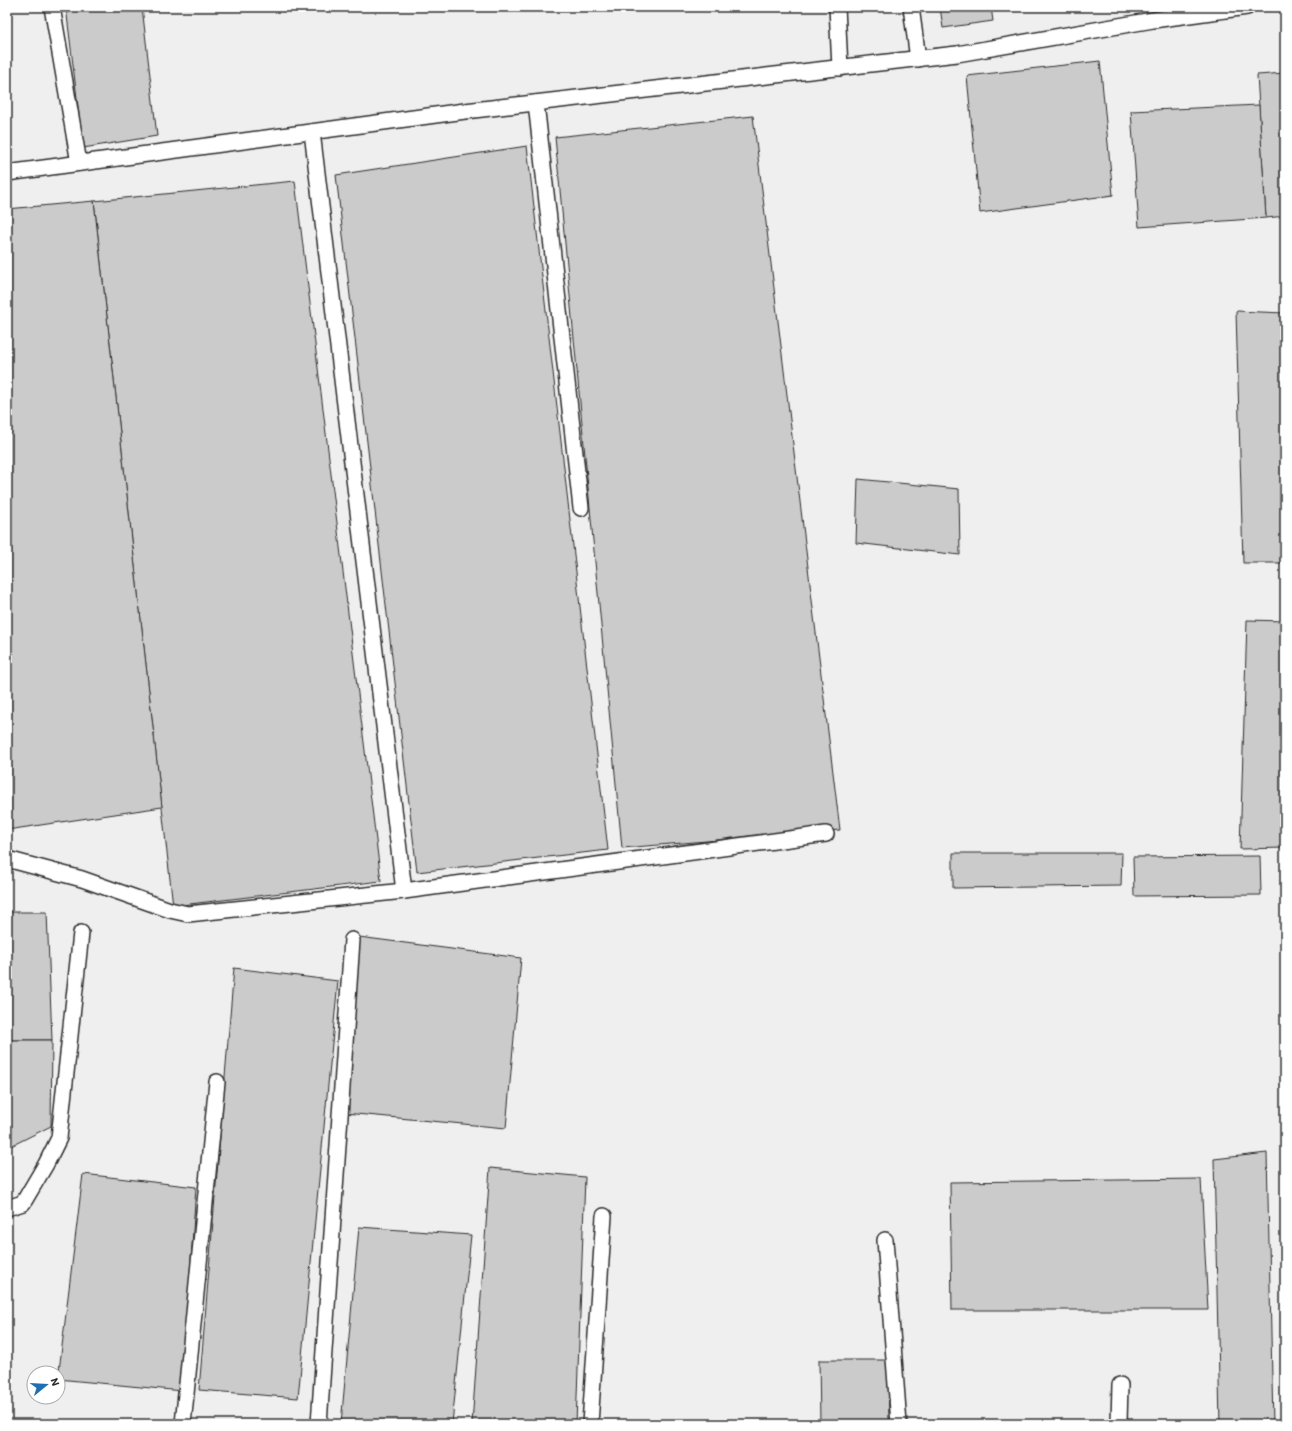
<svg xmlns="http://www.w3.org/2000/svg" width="1292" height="1431" font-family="Itim,sans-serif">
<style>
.built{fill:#efefef;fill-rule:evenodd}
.building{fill:#cbcbcb;stroke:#2b2b2b}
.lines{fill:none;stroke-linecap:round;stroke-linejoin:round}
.lane-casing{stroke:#2b2b2b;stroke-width:18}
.lane{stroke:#fff;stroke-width:15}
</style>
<rect width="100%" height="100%" fill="#fff"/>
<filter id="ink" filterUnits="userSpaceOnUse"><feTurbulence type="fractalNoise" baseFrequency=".025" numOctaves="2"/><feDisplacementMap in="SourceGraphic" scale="8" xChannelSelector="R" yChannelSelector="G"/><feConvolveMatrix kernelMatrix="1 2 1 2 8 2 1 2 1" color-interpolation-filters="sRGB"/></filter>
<g filter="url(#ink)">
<!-- built -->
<path class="built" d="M7,7H1285V1424H7ZM34,1373H58V1397H34Z"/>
<!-- building -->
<g class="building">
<path d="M66,7H142L157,136L83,148Z"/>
<path d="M940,7H991L993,21L943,28Z"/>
<path d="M1100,61L1113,195L980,213L967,76Z"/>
<path d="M1285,73V216L1266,218L1257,75Z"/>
<path d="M1259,105L1266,218L1139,227L1131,111Z"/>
<path d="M753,116L840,830L622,848L555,137Z"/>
<path d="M527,146L608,850L417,872L336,175Z"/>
<path d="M295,181L381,881L173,906L94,201Z"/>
<path d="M94,201L162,807L7,830V209Z"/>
<path d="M1236,311L1285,313V563H1243Z"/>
<path d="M858,479L959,489L960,555L856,543Z"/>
<path d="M1247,620L1285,621V848L1240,849Z"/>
<path d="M953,853H1122L1121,886L953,888Z"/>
<path d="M1260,856L1261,895L1134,896L1133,857Z"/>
<path d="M7,912H47L52,1040H7Z"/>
<path d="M359,937L521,958L506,1128L345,1113Z"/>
<path d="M234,968L338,981L298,1398L199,1390Z"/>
<path d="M7,1040H52L51,1126L7,1148Z"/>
<path d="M1267,1153L1273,1424H1220L1214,1159Z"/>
<path d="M490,1168L585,1177L576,1424H472Z"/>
<path d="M83,1174L196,1187L182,1391L58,1379Z"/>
<path d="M1201,1179L1208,1310H952L950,1182Z"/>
<path d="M359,1227L471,1235L452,1424H341Z"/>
<path d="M819,1360H888L889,1424H820Z"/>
</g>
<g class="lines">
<defs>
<g id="lane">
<path d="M52,7L79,163"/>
<path d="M837,7L840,68"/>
<path d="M911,7L918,59"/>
<path d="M536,103L581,508"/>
<path d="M312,132L404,891"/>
<path d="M7,173L465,111L957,54L1153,20L1247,7"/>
<path d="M7,859L82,879L170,910L188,914L404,891L826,834"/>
<path d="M7,1208L23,1203L46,1164L59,1138L81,933"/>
<path d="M885,1240L899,1424"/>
<path d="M183,1424L217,1082"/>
<path d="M319,1424L352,940"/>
<path d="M590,1424L604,1216"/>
<path d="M1117,1424L1119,1422L1120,1385"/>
</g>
</defs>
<!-- lane casing -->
<use href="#lane" class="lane-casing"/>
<!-- lane -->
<use href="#lane" class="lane"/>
</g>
</g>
<!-- margin -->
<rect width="1292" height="1431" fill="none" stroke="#fff" stroke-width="24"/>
<rect x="12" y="12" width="1268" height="1407" fill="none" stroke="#2b2b2b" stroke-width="1.5" filter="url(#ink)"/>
<!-- north arrow -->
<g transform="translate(46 1385) rotate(72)"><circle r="19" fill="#ffffff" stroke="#aaaaaa"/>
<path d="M0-3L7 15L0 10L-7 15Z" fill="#1f6fb2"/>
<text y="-6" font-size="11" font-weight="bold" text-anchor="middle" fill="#2b2b2b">N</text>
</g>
</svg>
